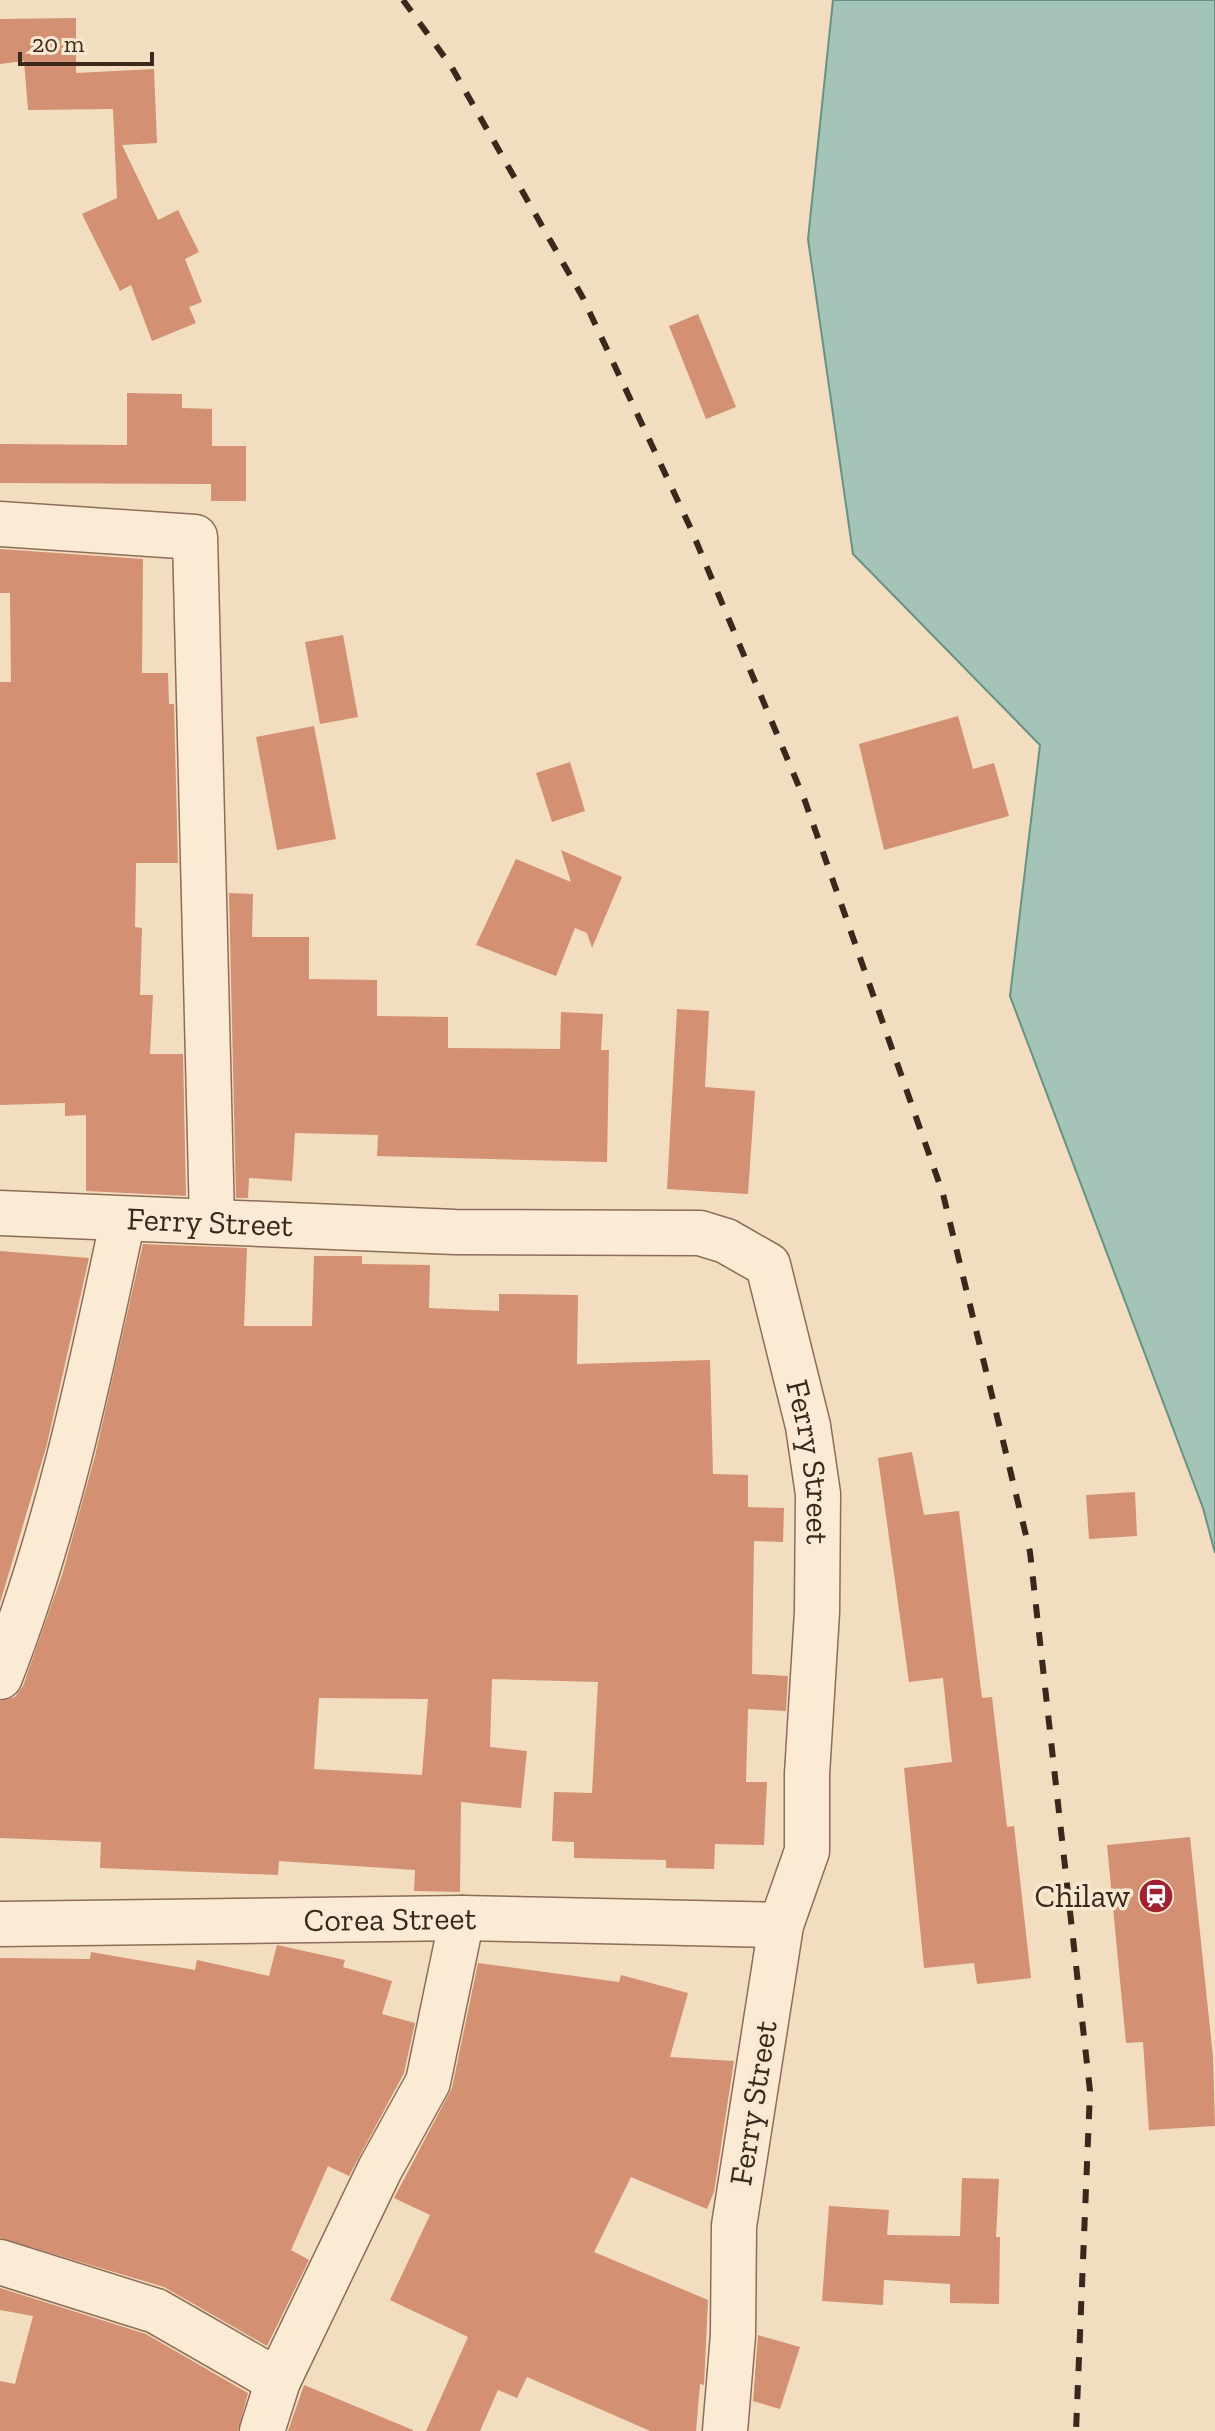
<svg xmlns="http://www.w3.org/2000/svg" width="1215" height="2431" font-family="'Zilla Slab',serif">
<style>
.water{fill:#a3c4b6;stroke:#699284;stroke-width:2}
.building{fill:#d39072;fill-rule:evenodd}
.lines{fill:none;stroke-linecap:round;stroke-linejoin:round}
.minor-casing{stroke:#8d6d56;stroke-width:47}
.minor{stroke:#fcebd4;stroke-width:44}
.rail{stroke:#3b271c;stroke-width:6;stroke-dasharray:14 14;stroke-linecap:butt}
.labels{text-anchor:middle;stroke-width:7;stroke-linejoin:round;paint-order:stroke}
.street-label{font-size:32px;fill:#3b271c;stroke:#f8e8d0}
.poi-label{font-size:32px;fill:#3b271c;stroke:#f8e8d0;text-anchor:end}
</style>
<rect width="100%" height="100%" fill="#f2ddc0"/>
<!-- water -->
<path class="water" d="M833,0H1215V1553L1203,1508L1010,996L1040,745L853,554L808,239Z"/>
<!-- building -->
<g class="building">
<path d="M76,18V73L154,69L157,143L122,145L158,220L178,210L199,252L185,259L202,302L189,307L196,323L152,341L131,285L120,291L82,214L117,198L113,109L28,110L24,61L0,64V19Z"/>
<path d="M698,314L736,407L706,419L669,326Z"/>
<path d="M127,393L182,394V408L212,409V446H246V501H211V484L0,483V444L127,445Z"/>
<path d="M0,549L143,559L142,673H168L169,704H174L178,863H136L135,927L142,928L140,995H153L150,1054H183L186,1196L86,1191V1115L65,1116V1103L0,1105V682H11L10,593H0Z"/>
<path d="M343,635L358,717L320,724L305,642Z"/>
<path d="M958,716L973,769L994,763L1009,816L884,850L859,744Z"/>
<path d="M314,726L336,839L277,850L256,737Z"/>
<path d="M570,762L585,811L552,822L536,773Z"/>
<path d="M561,850L622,877L592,948L587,933L575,928L556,976L476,945L516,859L571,882Z"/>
<path d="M229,893L253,894L252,937H309V979L377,980V1016L448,1017V1048L560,1049L561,1012L603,1014L601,1050H609L607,1162L377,1156L378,1135L295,1133L292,1181L249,1178L248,1198H236Z"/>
<path d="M677,1009L709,1011L705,1087L755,1091L748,1194L667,1189Z"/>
<path d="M143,1244L247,1248L244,1326H312L314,1256H362V1264L430,1265L429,1308L499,1311V1294L578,1295L577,1364L710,1360L713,1474L748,1475V1507L784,1508L783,1542L754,1541L752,1674L788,1676L786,1711L748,1709L746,1782H767L764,1845L715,1844L714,1869L666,1868V1860L574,1858V1842L552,1841L554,1792L592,1793L598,1682L492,1679L490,1747L527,1751L521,1808L461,1802L460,1892L414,1891L415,1870L279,1861L278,1875L100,1868L101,1842L0,1838V1701L15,1697L23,1686L63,1572L95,1456ZM319,1698L428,1699L422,1775L314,1769Z"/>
<path d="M0,1251L89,1258L47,1444L0,1603Z"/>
<path d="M912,1452L924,1515L959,1511L982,1698L992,1697L1007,1827L1014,1826L1031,1978L977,1984L974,1963L924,1968L904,1768L952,1762L943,1678L909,1682L878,1458Z"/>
<path d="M1135,1492L1137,1536L1089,1539L1086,1495Z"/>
<path d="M1190,1837L1213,2057L1215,2126L1149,2130L1143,2042L1126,2043L1107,1845Z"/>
<path d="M277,1945L345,1960L343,1967L392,1981L382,2014L415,2023L404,2073L349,2176L328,2166L291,2250L309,2260L267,2346L164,2287L0,2238V1958L90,1959L91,1952L195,1970L197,1960L269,1976Z"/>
<path d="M478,1963L619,1982L621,1975L688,1993L670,2057L734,2061L714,2192L707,2209L631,2177L594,2252L708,2300L704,2385L700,2384L696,2431H650L527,2377L517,2398L498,2390L480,2431H426L468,2337L390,2300L430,2215L394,2198L452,2088Z"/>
<path d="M962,2178L999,2179L996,2237H1000L999,2304L950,2303V2284L884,2280L883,2305L822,2301L829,2206L889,2210L887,2235L960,2236Z"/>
<path d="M0,2288L146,2334L248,2393L238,2431H0V2381L15,2384L33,2316L0,2310Z"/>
<path d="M758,2335L800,2347L780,2409L753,2401Z"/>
<path d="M304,2385L413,2430V2431H288Z"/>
</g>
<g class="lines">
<defs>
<g id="minor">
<path d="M0,524L195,537L212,1220"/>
<path id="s1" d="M0,1213L455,1232L700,1233L726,1241L768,1265L808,1426L818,1494L817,1612L807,1774V1851L781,1925L734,2226L733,2335L725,2431"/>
<path d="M0,1677C58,1528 90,1374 123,1219"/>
<path id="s2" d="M0,1924L462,1918L781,1925"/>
<path d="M0,2262L156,2311L278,2381"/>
<path d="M262,2431L278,2381L380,2169L428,2082L462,1918"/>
</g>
</defs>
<!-- minor casing -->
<use href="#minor" class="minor-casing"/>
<!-- minor -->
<use href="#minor" class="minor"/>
<!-- rail -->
<path class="rail" d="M403,0L451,66L583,298L691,529L805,801L943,1194L1030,1552L1090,2091L1076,2431"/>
</g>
<!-- icons -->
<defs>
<symbol id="station-disc" viewBox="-11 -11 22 22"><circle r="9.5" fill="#a12130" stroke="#f8e8d0"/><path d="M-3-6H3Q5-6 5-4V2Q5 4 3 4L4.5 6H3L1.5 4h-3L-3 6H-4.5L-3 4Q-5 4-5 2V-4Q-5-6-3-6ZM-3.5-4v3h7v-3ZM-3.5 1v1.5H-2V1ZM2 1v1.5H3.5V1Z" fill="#fff"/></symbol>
</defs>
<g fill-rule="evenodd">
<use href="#station-disc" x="1136" y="1876" width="40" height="40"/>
</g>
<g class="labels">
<!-- street labels -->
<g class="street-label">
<text dy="11" stroke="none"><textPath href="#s1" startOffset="210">Ferry Street</textPath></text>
<text dy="11" stroke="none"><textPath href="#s1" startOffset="978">Ferry Street</textPath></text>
<text dy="11" stroke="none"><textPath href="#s2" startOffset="390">Corea Street</textPath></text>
<text transform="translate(753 2103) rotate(-81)" y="11">Ferry Street</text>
</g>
<!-- poi labels -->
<g class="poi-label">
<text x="1130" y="1907">Chilaw</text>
</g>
</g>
<!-- scale -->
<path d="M20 52v12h132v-12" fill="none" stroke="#3b271c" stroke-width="4"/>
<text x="32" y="52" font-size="24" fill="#3b271c" stroke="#f8e8d0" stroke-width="6" paint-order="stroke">20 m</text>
</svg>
